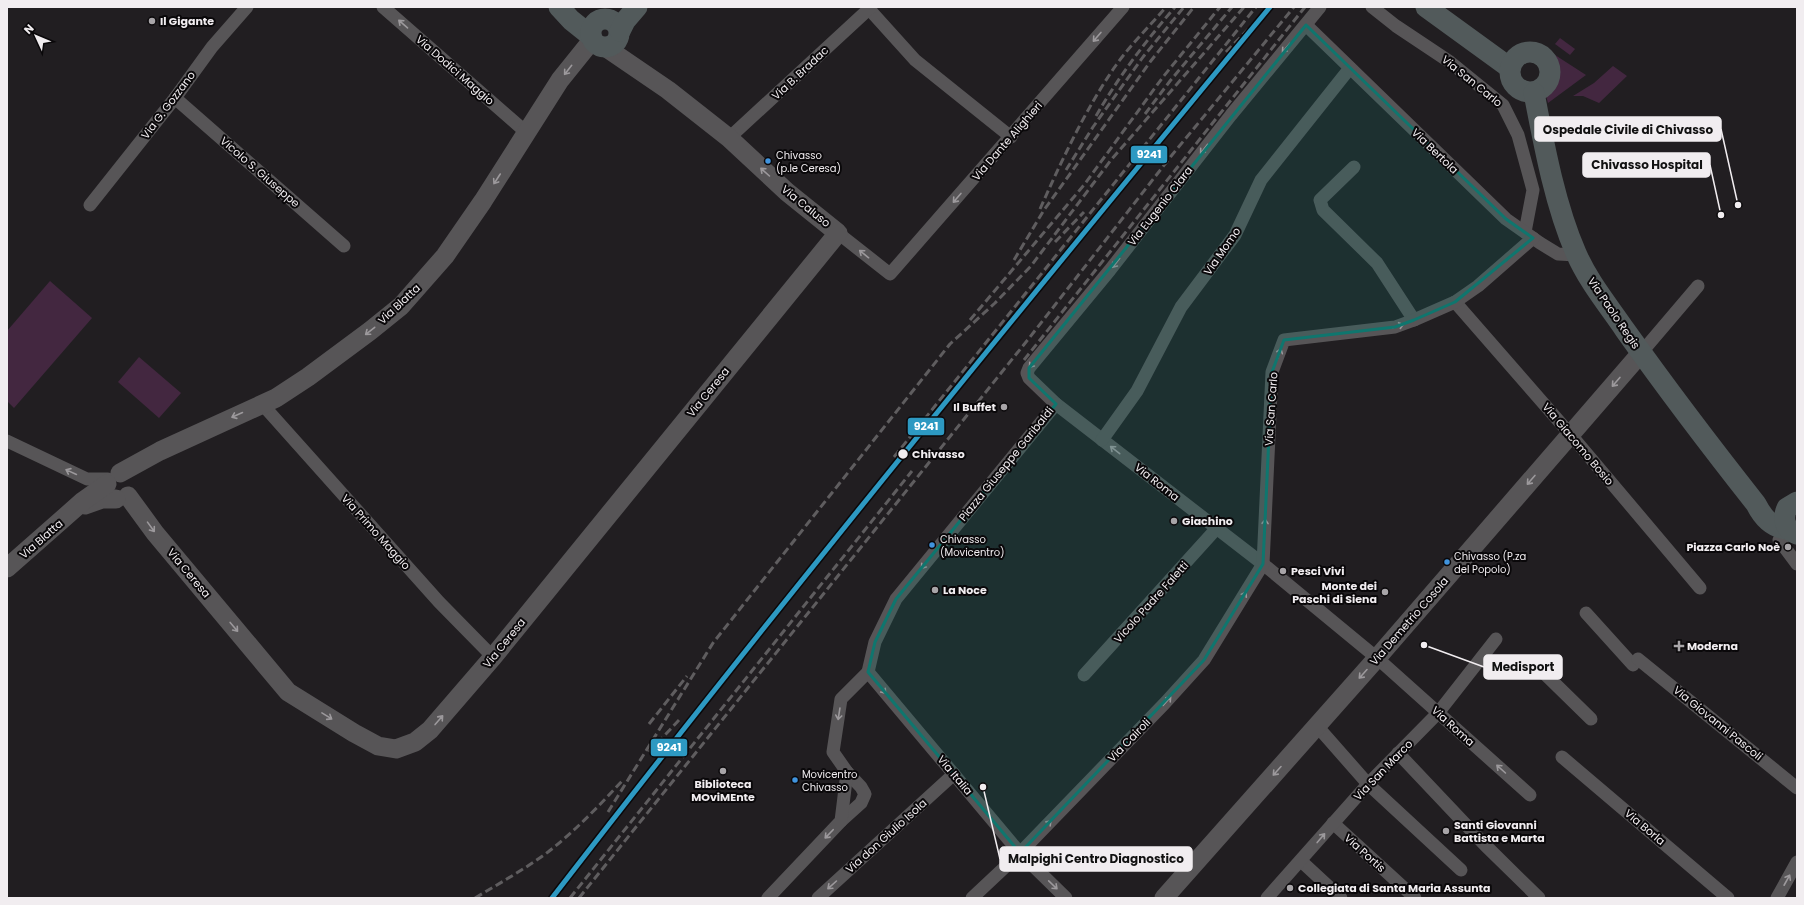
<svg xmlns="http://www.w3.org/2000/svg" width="1804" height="905" font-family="Poppins,sans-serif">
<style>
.green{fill:#432740}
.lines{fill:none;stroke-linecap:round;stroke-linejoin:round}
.street{stroke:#575557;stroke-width:13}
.secondary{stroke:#575557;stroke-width:19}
.primary{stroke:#525a5b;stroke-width:21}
.rail{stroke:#5f5d5f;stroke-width:3;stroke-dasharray:8 4;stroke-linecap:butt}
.rail-1-casing{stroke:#0a080a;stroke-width:8}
.rail-1{stroke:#2d99c2;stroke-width:5}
.oneway{stroke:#9c999c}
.marked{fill:#0f766e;fill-opacity:0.2;stroke:#0f766e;stroke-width:3;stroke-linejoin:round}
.poi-dot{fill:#a8a5a8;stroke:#0a080a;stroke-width:1.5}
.bus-dot{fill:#4094de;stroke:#0a080a;stroke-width:1.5}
.stop-dot{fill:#f1edf0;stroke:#0a080a;stroke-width:1.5}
.labels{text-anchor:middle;stroke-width:4;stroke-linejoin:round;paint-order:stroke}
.bus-label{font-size:10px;fill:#f1edf0;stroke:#0a080a;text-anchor:start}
.poi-label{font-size:11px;font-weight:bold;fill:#f1edf0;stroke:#0a080a;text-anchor:start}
.street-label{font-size:11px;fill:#f1edf0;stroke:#0a080a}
.stop-label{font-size:11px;font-weight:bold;fill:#f1edf0;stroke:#0a080a;text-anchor:start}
.leader{fill:none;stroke:#f1edf0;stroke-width:1.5}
.callout-dot{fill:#f1edf0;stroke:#0a080a;stroke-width:1.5}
.callout{fill:#f1edf0;stroke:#f1edf0;stroke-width:1.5}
.callout-label{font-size:12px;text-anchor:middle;font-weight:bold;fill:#111}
.line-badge{stroke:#0a080a;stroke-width:1.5}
.badge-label{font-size:11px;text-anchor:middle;font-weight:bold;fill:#fff}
</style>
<rect width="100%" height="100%" fill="#211e21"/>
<!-- green -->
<g class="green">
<path d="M1560,38L1575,49L1570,55L1555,44Z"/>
<path d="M1538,44L1586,75L1548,103L1546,96C1549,91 1555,83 1556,77C1558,68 1552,54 1543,50C1538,48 1533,49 1529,45Z"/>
<path d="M1613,66L1627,76L1599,103L1583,96H1573L1594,83Z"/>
<path d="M50,281L92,318L14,408L7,401V331Z"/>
<path d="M139,357L181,393L159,418L118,382Z"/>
</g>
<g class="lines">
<!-- street -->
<g class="street">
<path d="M383,7L527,133"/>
<path d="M1320,7L1231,115L1110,270L1029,368L1027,373L1029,378L1056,404L1263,564L1377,658L1530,795"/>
<path d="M1372,7L1396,26L1450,62L1503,105L1518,135L1533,190L1525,232"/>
<path d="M869,9L915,60L1011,137"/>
<path d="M1306,25L1506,219L1540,243L1558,254L1577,255"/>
<path d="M175,98L344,246"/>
<path d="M729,138L871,7"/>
<path d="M1354,167L1320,200L1323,210L1377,263L1414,320"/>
<path d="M90,205L175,98L212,47L247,7"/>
<path d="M838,233L890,274L1123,7"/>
<path d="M1455,302L1571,435L1700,588"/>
<path d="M1641,353L1698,286"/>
<path d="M262,404L439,602L493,657"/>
<path d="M1056,404L896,599L875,642L868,672L1020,853L1066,898"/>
<path d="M1102,440L1137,391L1181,307L1235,235L1261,180L1350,68"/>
<path d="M7,441L87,479H108"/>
<path d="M1779,540L1797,564"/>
<path d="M1586,613L1633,665"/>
<path d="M1638,659L1797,788"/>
<path d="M1545,674L1591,719"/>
<path d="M1084,675L1217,528"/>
<path d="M1317,726L1368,784L1461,870"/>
<path d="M1398,753L1485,845L1539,898"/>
<path d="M1562,757L1728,898"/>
<path d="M841,821L861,803L865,794L861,787L847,772"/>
<path d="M1333,823L1415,898"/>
<path d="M1301,861L1341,898"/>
<path d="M768,898L841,821L847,772L833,752L841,699L868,672"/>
<path d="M818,898L954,774"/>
<path d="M972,898L1020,853L1165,703L1204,660L1263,564L1272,372L1284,340L1395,327L1414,320L1455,302L1478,286L1533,238"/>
<path d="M1267,898L1368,784L1438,713L1496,639"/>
<path d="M1777,898L1797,862"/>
</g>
<!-- secondary -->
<g class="secondary">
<path d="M120,473L160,451L276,398L308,377L370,331L401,306L445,256L483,201L560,80L593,39"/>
<path d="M128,496L155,533L288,692L354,733L378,746L396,749L415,742L430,730L493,657L838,233L787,192L729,138L668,90L605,47"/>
<path d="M85,505L102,499H116"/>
<path d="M7,568L83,501L107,484"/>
<path d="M1164,898L1377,658L1641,353"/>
</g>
<!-- primary -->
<g class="primary">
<path d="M559,7L571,20L591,36"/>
<path d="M1426,7L1510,68"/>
<circle cx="605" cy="33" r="14"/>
<path d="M620,31L625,21L637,7"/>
<circle cx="1530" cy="72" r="20"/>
<path d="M1534,93C1544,145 1555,205 1576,253C1588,281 1608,305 1625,330C1667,389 1711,447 1756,504C1763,518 1772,528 1788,529"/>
<path d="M1797,502L1787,508C1782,519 1785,530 1797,534"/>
</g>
<!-- rail -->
<g class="rail">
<path d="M1226,52L1270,7"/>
<path d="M1145,114L1170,81L1232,7"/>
<path d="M1096,116C1119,76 1145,42 1175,7"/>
<path d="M1066,170L1093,127L1143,57L1184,7"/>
<path d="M1040,209C1062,160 1084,112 1114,68C1129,46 1149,27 1166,7"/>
<path d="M1055,242L1084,212"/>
<path d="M1014,260L1044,210L1070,174L1150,62L1194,7"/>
<path d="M970,320L1084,185L1163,77L1220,7"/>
<path d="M1024,360L1305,7"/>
<path d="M894,457L1256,7"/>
<path d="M649,724L687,676"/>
<path d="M649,752L679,720"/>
<path d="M608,812L713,643L747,600L950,344L995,303L1031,266L1111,160L1244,7"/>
<path d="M475,898C500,883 525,869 548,852C575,831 599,806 622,781"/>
<path d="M570,898L912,471"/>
<path d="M579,898L1030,337L1172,155L1294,7"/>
</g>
<defs>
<path id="rail-1" d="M552,898C785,596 1027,301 1270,7"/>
</defs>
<!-- rail-1 casing -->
<use href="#rail-1" class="rail-1-casing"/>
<!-- rail-1 -->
<use href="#rail-1" class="rail-1"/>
</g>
<!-- one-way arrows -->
<defs><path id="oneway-shaft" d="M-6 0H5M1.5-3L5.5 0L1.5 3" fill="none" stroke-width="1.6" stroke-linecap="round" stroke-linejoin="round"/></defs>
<g class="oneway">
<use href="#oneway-shaft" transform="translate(403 24) rotate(-139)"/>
<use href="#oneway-shaft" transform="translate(1097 37) rotate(131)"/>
<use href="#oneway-shaft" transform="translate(1286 48) rotate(130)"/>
<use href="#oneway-shaft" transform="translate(568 70) rotate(128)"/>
<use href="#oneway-shaft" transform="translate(1204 149) rotate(128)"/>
<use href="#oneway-shaft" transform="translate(765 172) rotate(-138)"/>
<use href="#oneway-shaft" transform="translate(497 179) rotate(123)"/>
<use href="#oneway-shaft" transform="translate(957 198) rotate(131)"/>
<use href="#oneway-shaft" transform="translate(864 254) rotate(-141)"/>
<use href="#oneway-shaft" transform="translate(1116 263) rotate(128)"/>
<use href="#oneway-shaft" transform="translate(1398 326) rotate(-17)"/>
<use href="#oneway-shaft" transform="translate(370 331) rotate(142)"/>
<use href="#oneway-shaft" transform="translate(1279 354) rotate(-70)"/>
<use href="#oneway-shaft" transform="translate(1033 363) rotate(129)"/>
<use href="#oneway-shaft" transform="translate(1616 382) rotate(131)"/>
<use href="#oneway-shaft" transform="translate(237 415) rotate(156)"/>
<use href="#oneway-shaft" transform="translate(1115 450) rotate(-142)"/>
<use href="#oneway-shaft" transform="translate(71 472) rotate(-155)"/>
<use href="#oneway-shaft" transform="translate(1531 480) rotate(131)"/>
<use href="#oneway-shaft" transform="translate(1265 525) rotate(-87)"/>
<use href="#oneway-shaft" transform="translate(151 527) rotate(54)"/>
<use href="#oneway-shaft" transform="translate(925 564) rotate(129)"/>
<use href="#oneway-shaft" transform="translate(1243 597) rotate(-58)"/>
<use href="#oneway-shaft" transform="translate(234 627) rotate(50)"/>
<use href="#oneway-shaft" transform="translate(1363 674) rotate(132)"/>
<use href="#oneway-shaft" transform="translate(882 689) rotate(50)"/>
<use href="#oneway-shaft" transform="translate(1167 701) rotate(-48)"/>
<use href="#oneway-shaft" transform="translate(839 714) rotate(99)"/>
<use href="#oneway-shaft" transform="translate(327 716) rotate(32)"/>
<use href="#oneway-shaft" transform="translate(439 720) rotate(-49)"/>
<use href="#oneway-shaft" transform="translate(1501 769) rotate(-138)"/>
<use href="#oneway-shaft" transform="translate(1277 771) rotate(132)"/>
<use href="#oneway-shaft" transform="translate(1047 825) rotate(-46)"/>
<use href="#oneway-shaft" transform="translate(829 834) rotate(134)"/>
<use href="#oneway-shaft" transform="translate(1321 838) rotate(-50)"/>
<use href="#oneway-shaft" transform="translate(1787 880) rotate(-61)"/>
<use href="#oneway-shaft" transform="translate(832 885) rotate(138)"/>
<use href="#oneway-shaft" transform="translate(1053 885) rotate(44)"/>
</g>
<!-- marked area -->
<path class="marked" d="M1306,25L1506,219L1533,238L1455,302L1414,320L1395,327L1284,340L1272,372L1263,564L1204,660L1020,853L868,672L875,642L896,599L1056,404L1029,378V368Z"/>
<!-- markers -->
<g class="poi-dot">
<circle cx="152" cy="21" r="4"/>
<circle cx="1004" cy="407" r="4"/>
<circle cx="1174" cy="521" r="4"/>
<circle cx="1788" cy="547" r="4"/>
<circle cx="1283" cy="571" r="4"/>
<circle cx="935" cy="590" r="4"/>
<circle cx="1385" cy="592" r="4"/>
<path d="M1677 640h4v4h4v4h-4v4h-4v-4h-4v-4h4z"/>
<circle cx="723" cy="771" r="4"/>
<circle cx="1446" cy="831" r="4"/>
<circle cx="1290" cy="888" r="4"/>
</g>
<g class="bus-dot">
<circle cx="768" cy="161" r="3.5"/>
<circle cx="932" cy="545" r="3.5"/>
<circle cx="1447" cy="562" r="3.5"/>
<circle cx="795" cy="780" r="3.5"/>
</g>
<circle class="stop-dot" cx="903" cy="454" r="5.5"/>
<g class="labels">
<!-- bus labels -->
<g class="bus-label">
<text x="776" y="159">Chivasso<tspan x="776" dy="13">(p.le Ceresa)</tspan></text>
<text x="940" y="543">Chivasso<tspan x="940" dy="13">(Movicentro)</tspan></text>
<text x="1454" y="560">Chivasso (P.za<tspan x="1454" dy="13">del Popolo)</tspan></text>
<text x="802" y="778">Movicentro<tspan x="802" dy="13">Chivasso</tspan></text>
</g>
<!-- poi labels -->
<g class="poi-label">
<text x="160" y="25">Il Gigante</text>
<text x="996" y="411" text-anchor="end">Il Buffet</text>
<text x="1182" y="525">Giachino</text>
<text x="1780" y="551" text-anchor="end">Piazza Carlo Noè</text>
<text x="1291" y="575">Pesci Vivi</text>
<text x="1377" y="590" text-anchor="end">Monte dei<tspan x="1377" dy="13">Paschi di Siena</tspan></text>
<text x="943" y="594">La Noce</text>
<text x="1687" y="650">Moderna</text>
<text x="723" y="788" text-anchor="middle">Biblioteca<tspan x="723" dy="13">MOviMEnte</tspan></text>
<text x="1454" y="829">Santi Giovanni<tspan x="1454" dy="13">Battista e Marta</tspan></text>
<text x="1298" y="892">Collegiata di Santa Maria Assunta</text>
</g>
<!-- street labels -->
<g class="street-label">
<text transform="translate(455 70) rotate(41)" y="4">Via Dodici Maggio</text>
<text transform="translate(800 73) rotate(-43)" y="4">Via B. Bradac</text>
<text transform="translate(1472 81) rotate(39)" y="4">Via San Carlo</text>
<text transform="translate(168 105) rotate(-53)" y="4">Via G. Gozzano</text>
<text transform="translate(1007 141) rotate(-49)" y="4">Via Dante Alighieri</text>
<text transform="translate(1435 151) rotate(44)" y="4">Via Bertola</text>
<text transform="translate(260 172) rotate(41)" y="4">Vicolo S. Giuseppe</text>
<text transform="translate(806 206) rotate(39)" y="4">Via Caluso</text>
<text transform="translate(1160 206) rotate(-52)" y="4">Via Eugenio Clara</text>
<text transform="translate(1222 251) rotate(-55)" y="4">Via Momo</text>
<text transform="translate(399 304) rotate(-43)" y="4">Via Blatta</text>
<text transform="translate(1614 313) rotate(56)" y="4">Via Paolo Regis</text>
<text transform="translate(708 392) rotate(-51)" y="4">Via Ceresa</text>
<text transform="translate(1271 409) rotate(-86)" y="4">Via San Carlo</text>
<text transform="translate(1578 444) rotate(50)" y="4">Via Giacomo Bosio</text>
<text transform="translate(1006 464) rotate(-51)" y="4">Piazza Giuseppe Garibaldi</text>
<text transform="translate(1157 482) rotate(38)" y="4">Via Roma</text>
<text transform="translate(376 532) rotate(48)" y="4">Via Primo Maggio</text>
<text transform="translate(41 539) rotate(-41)" y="4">Via Blatta</text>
<text transform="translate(189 573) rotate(50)" y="4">Via Ceresa</text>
<text transform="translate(1151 602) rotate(-48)" y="4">Vicolo Padre Faletti</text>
<text transform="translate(1409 621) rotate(-49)" y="4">Via Demetrio Cosola</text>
<text transform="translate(504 643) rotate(-51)" y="4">Via Ceresa</text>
<text transform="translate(1718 723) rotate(39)" y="4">Via Giovanni Pascoli</text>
<text transform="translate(1453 726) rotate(42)" y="4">Via Roma</text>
<text transform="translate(1129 740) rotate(-46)" y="4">Via Cairoli</text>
<text transform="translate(1383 770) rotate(-46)" y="4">Via San Marco</text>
<text transform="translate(955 775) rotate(50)" y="4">Via Italia</text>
<text transform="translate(1645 827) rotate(40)" y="4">Via Borla</text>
<text transform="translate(886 836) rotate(-42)" y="4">Via don Giulio Isola</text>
<text transform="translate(1365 853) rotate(42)" y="4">Via Portis</text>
</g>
<!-- stop labels -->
<g class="stop-label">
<text x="912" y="458">Chivasso</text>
</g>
</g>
<!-- callouts -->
<path class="leader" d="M1738 205L1721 129M1721 215L1710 165M1424 645L1484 667M983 787L1000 859"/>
<g class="callout-dot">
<circle cx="1738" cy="205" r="4"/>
<circle cx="1721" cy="215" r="4"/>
<circle cx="1424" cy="645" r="4"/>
<circle cx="983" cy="787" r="4"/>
</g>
<g class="callout">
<rect x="1535" y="117" width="186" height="24" rx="4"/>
<rect x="1583" y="153" width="127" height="24" rx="4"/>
<rect x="1484" y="655" width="78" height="24" rx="4"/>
<rect x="1000" y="847" width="192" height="24" rx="4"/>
</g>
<g class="callout-label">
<text x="1628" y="134">Ospedale Civile di Chivasso</text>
<text x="1647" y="169">Chivasso Hospital</text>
<text x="1523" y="671">Medisport</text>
<text x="1096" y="863">Malpighi Centro Diagnostico</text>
</g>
<g class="line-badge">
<rect x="1130" y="145" width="38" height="19" rx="4" fill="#2d99c2"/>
<rect x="907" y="417" width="38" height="19" rx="4" fill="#2d99c2"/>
<rect x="650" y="738" width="38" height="19" rx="4" fill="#2d99c2"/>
</g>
<g class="badge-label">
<text x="1149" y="158">9241</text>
<text x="926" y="430">9241</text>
<text x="669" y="751">9241</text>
</g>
<!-- border -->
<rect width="1804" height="905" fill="none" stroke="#f1edf0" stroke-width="16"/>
<!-- north arrow -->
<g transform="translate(36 36) rotate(314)" stroke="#0a080a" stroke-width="3" paint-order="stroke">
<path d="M0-3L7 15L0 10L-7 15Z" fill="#f1edf0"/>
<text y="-6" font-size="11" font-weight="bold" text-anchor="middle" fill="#f1edf0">N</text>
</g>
</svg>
